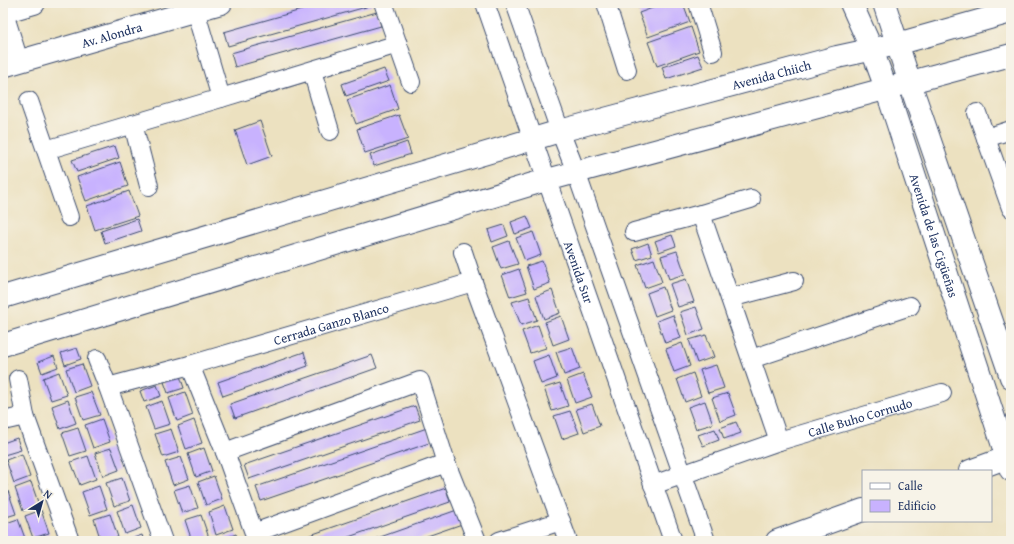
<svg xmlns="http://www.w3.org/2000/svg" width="1014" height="544" font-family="'Gentium Book Plus',serif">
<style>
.building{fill:#c8b2fe}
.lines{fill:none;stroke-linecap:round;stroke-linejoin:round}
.minor-casing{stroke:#3a4a6d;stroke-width:20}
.major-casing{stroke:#3a4a6d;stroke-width:24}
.minor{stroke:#fff;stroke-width:18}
.major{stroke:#fff;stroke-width:22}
.labels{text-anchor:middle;stroke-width:3.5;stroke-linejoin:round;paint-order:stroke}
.street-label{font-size:13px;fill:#1b2f5e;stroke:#f7f3e8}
</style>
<rect width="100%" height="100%" fill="#f7f3e8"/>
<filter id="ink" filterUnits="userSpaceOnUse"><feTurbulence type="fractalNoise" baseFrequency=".025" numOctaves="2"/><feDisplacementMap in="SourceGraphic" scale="8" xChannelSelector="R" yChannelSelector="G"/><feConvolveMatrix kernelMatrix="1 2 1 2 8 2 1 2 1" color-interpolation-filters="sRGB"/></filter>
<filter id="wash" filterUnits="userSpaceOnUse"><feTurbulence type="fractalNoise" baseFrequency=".012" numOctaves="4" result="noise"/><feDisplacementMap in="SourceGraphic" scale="16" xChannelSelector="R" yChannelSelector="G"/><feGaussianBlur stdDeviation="0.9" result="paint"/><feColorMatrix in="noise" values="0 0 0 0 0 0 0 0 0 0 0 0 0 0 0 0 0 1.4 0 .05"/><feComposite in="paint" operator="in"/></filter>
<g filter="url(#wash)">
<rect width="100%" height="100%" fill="#ece1c0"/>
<g id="blocks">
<!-- building -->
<g class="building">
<path d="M326,3H372L373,5L228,46L224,32Z"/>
<path d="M636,3H652L638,8Z"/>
<path d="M666,3H683L690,22L648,37L639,13Z"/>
<path d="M377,12L381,26L235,67L231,53Z"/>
<path d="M691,27L699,51L657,66L648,42Z"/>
<path d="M698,55L703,67L666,79L662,67Z"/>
<path d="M384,69L389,81L346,96L342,84Z"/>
<path d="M390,85L398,109L356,124L347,100Z"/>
<path d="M399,115L408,139L365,153L357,129Z"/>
<path d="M260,121L272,156L247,165L235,130Z"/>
<path d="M407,142L411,154L374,166L370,155Z"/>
<path d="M115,146L119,158L77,172L72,160Z"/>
<path d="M120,162L128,186L86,201L77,177Z"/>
<path d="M129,191L138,216L95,230L87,206Z"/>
<path d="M527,216L532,228L515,234L511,222Z"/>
<path d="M137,219L141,231L105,243L101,231Z"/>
<path d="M504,225L508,236L492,242L488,230Z"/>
<path d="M533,232L541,255L525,261L516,238Z"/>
<path d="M672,235L676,246L659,252L655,241Z"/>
<path d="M509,241L518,264L501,269L493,247Z"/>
<path d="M648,243L652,255L636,260L632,249Z"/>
<path d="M677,251L685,274L669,279L661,256Z"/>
<path d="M654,259L662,282L645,288L637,265Z"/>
<path d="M542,261L550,283L534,289L526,266Z"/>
<path d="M519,269L527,292L510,297L502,275Z"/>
<path d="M686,279L694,302L678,307L670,284Z"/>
<path d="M663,287L671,310L655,316L647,293Z"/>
<path d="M552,290L560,313L544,319L536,296Z"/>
<path d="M529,297L537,320L521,325L512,302Z"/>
<path d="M696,307L704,329L688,335L680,312Z"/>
<path d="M673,315L681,338L665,343L657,321Z"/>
<path d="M561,316L569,339L553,345L545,322Z"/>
<path d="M538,325L546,348L530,353L522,331Z"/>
<path d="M706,335L714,357L697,363L689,340Z"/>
<path d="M682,343L690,366L674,372L666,349Z"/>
<path d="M572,347L580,369L564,375L556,352Z"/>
<path d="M77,348L81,359L65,365L61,353Z"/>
<path d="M304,352L308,366L223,396L218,382Z"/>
<path d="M372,355L377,368L235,418L230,404Z"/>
<path d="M549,355L557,378L541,384L533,361Z"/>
<path d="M54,356L58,367L42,373L38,362Z"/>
<path d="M82,364L90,386L74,392L66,369Z"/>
<path d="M716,365L724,388L708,393L700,370Z"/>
<path d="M59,372L67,395L51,400L43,378Z"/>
<path d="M693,373L701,396L685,402L677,379Z"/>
<path d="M583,374L592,397L575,403L567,380Z"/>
<path d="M180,376L184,388L168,393L164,382Z"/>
<path d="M560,383L568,406L552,411L544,388Z"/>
<path d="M157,385L161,396L144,402L140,391Z"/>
<path d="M91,392L100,415L83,420L75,397Z"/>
<path d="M185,392L193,415L177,421L169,398Z"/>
<path d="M728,393L736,415L720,421L712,398Z"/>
<path d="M68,400L76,423L60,429L52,406Z"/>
<path d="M162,401L170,424L154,429L146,407Z"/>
<path d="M705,401L713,424L696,429L688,407Z"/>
<path d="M592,404L600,426L584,432L576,409Z"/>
<path d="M415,406L420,420L249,479L244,465Z"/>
<path d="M570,411L579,433L562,439L554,416Z"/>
<path d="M102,419L110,442L93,448L85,425Z"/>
<path d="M194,420L202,443L186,449L178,426Z"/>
<path d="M736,422L741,433L724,439L720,428Z"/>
<path d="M78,428L86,451L70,456L62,433Z"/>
<path d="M427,428L432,442L261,501L256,487Z"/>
<path d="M171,429L179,452L163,457L155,434Z"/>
<path d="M715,429L719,440L703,446L698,435Z"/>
<path d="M17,438L21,450L4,455L3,451V443Z"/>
<path d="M111,448L119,470L103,476L95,453Z"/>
<path d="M204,448L212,471L196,477L188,454Z"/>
<path d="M22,454L30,477L14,483L6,460Z"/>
<path d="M88,456L96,479L80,485L71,462Z"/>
<path d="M181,457L189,479L173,485L165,462Z"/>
<path d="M3,476L7,486L3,487Z"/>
<path d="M214,476L222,499L206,505L198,482Z"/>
<path d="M122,478L130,501L114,506L106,483Z"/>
<path d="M31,482L39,505L23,511L15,488Z"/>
<path d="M190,485L198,508L182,513L174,490Z"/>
<path d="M99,486L107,509L90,515L82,492Z"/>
<path d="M446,488L450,502L337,541H293Z"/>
<path d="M8,491L16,514L3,518V493Z"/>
<path d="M133,505L141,528L125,534L117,511Z"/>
<path d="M225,506L233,529L216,535L209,512Z"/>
<path d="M41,510L49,533L33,538L25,516Z"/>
<path d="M457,510L462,524L413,541H369Z"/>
<path d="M110,514L118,537L106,541H101L94,519Z"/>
<path d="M201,515L209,538L200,541H192L185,520Z"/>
<path d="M18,519L26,541H8L3,528V524Z"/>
<path d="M236,534L238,541H220V540Z"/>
<path d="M142,535L144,541H125Z"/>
</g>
</g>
</g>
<g filter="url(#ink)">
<use href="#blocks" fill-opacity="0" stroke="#3a4a6d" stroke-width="1"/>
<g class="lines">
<defs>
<g id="minor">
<path id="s1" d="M485,3L673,541"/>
<path d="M515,3L560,131L576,172L706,541"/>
<path d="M606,3L627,70"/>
<path d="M698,3L713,52"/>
<path d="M384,5L411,82"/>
<path d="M3,10L19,61"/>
<path d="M195,10L221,98"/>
<path d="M312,71L330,131"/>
<path d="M29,101L69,217"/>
<path d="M977,113L1011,208"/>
<path d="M133,124L149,186"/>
<path d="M986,138L1011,130"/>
<path d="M46,150L221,98L398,44"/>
<path d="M701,214L779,441"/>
<path d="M634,232L701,214L751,199"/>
<path d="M463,252L473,282L568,541"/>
<path d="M730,298L794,281"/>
<path d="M97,359L108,387L163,541"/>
<path d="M751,359L910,306"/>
<path d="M190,365L225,452L257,541"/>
<path d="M18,379L25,416L70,541"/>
<path id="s2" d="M108,387L190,365L473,282"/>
<path d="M3,421L25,416"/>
<path d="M225,452L420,381L446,463L477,541"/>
<path id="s3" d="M653,485L779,441L942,393"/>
<path d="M254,533L446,463"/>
<path d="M499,541L561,521"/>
</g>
<g id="major">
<path id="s4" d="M851,3L872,50L886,88L1011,470"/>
<path d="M884,3L910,83L1011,377"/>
<path d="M3,12L34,3"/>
<path id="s5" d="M3,66L221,3"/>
<path id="s6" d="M3,297L560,131L837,57L897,44L1011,12"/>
<path d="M3,345L536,183L1011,55"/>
<path d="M970,471L1011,456"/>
<path d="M777,541L863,510"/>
</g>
</defs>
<!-- minor casing -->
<use href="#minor" class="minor-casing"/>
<!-- major casing -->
<use href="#major" class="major-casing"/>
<!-- minor -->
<use href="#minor" class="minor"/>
<!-- major -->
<use href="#major" class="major"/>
</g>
</g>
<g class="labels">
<!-- street labels -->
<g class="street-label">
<text dy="5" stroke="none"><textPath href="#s5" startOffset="113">Av. Alondra</textPath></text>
<text dy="5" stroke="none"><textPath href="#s6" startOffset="800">Avenida Chiich</textPath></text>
<text dy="5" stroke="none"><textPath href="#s4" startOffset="247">Avenida de las Cigüeñas</textPath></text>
<text dy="5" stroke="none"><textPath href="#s1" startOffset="285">Avenida Sur</textPath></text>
<text dy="5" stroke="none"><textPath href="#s2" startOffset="232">Cerrada Ganzo Blanco</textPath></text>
<text dy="5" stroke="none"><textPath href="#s3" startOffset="218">Calle Buho Cornudo</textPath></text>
</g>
</g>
<!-- margin -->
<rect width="1014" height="544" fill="none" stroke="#f7f3e8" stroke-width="16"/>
<!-- legend -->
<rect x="862" y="470" width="130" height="52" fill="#f7f3e8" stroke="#9fa5b1"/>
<rect x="870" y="483" width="20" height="6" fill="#ffffff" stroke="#9fa5b1"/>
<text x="898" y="490" font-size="12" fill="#1b2f5e">Calle</text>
<rect x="870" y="500" width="20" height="12" fill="#c8b2fe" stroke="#9fa5b1"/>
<text x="898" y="510" font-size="12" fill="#1b2f5e">Edificio</text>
<!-- north arrow -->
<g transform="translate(42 502) rotate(37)" stroke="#f7f3e8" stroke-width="3" paint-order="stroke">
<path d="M0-3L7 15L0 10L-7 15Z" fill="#1b2f5e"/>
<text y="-6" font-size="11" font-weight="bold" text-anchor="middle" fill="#1b2f5e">N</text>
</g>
</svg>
